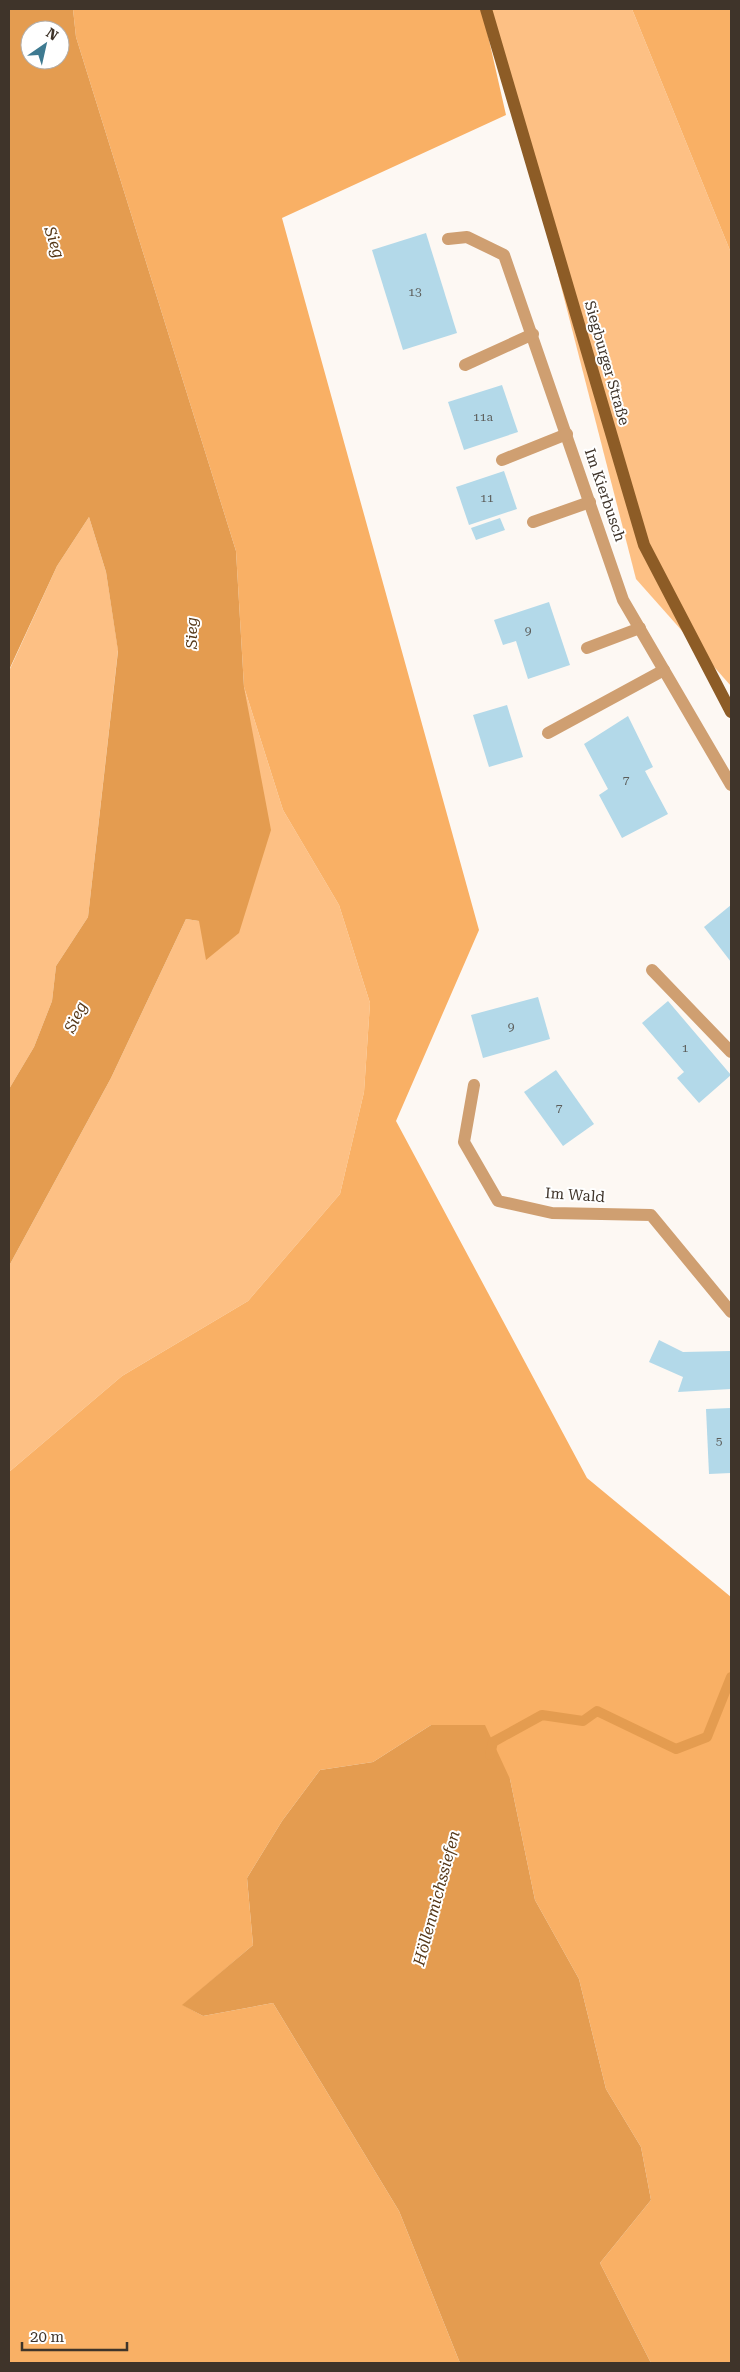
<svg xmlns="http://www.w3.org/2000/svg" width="740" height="2372" font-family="'Roboto Serif',serif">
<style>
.green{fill:#fdc084}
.forest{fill:#f9b065}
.water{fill:#e49c50;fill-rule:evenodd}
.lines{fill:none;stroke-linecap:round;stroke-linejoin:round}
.stream{stroke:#e49c50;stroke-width:10}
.building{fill:#b3d9e9}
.minor{stroke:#cf9f71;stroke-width:12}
.major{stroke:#8d5c26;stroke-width:12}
.labels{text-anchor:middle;stroke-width:4;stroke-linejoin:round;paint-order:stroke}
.number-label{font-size:12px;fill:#5c5d5a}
.street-label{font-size:15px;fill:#3f342a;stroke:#fff}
.water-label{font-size:16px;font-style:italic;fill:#563818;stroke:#fff}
</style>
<rect width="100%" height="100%" fill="#fdf8f3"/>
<!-- green -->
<g class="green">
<path d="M490,9H632L731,253V686L636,579Z"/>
<path d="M89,517L106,572L118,650L88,917L56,966L52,1001L34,1047L9,1089V671L57,566Z"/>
<path d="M244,687L283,810L339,905L370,1003L364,1092L340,1194L248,1301L122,1376L9,1472V1266L111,1078L186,919L199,921Z"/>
</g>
<!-- forest -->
<g class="forest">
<path d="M73,9H482L506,115L282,218L479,930L396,1121L587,1478L731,1597V2363H651L600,2263L651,2200L641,2147L606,2089L579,1979L535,1900L510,1779L431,1725L373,1762L320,1770L282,1821L247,1878L253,1945L183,2005L203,2016L273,2003L399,2211L460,2363H9V1472L122,1376L248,1301L340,1194L364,1092L370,1003L339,905L283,810L244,687L236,551L76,37Z"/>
<path d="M632,9H731V253Z"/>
</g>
<!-- water -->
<g class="water">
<path d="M9,9H73L76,37L236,551L244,687L271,830L239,933L206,960L199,921L186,919L111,1078L9,1266V1089L34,1047L52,1001L56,966L88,917L118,651L106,572L89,517L57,566L9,670ZM30,30H60V60H30Z"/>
<path d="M431,1725H485L510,1779L535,1900L579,1979L606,2089L641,2147L651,2200L600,2263L651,2363H460L399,2211L273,2003L203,2016L182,2005L253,1945L247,1878L282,1821L320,1770L373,1762Z"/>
</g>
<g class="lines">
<!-- stream -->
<path class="stream" d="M490,1755L493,1742L542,1715L583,1721L597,1711L676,1749L707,1737L731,1677"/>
</g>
<!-- building -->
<g class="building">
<path d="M426,233L457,333L403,350L372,250Z"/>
<path d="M502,385L518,432L464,450L448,402Z"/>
<path d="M504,471L517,509L469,525L456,487Z"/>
<path d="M500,518L505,530L476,540L471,528Z"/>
<path d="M549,602L570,665L528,679L516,641L503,645L494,620Z"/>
<path d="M507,705L523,757L489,767L473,715Z"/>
<path d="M628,716L653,767L645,771L668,814L622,838L599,795L608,789L584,744Z"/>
<path d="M731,905V962L704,927Z"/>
<path d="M538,997L550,1039L483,1058L471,1015Z"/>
<path d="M668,1001L731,1075L699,1103L677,1078L684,1072L642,1023Z"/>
<path d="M556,1070L594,1124L563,1146L524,1092Z"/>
<path d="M659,1340L683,1352L731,1351V1389L678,1392L683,1377L649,1362Z"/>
<path d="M731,1408V1473L709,1474L706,1409Z"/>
</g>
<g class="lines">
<!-- minor -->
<g class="minor">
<path d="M448,239L467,237L504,255L623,600L731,785"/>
<path d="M465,365L533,334"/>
<path d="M502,460L567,434"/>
<path d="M533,522L590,502"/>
<path d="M587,648L640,628"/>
<path d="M548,733L664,670"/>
<path d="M652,970L731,1052"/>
<path d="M474,1085L464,1142L498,1201L552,1213L651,1215L731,1312"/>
</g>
<!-- major -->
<path class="major" d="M486,9L644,545L731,712"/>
</g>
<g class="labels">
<!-- number labels -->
<g class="number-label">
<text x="415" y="296">13</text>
<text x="483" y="421">11a</text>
<text x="487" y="502">11</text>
<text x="528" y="635">9</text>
<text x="626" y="784">7</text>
<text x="511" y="1031">9</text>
<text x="685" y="1052">1</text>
<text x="559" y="1112">7</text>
<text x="719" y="1445">5</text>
</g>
<!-- street labels -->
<g class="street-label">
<text transform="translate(607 363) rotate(74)" y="5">Siegburger Straße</text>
<text transform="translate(605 495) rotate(71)" y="5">Im Kierbusch</text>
<text transform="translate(575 1195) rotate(4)" y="5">Im Wald</text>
</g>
<!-- water labels -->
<g class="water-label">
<text transform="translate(55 242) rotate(71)" y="6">Sieg</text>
<text transform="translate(191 633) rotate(-90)" y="6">Sieg</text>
<text transform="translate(75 1017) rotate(-65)" y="6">Sieg</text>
<text transform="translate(436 1898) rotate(-75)" y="6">Höllenmichssiefen</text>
</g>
</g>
<!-- border -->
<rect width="740" height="2372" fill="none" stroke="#3f342a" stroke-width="20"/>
<!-- north arrow -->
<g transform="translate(45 45) rotate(34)"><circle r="24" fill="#ffffff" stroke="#b2aeaa"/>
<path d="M0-4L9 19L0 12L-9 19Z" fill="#3e7a91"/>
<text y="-8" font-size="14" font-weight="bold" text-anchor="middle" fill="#3f342a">N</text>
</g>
<!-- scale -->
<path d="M22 2342v8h105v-8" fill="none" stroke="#3f342a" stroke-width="2.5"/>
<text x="30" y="2342" font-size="15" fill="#3f342a" stroke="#ffffff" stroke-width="4" paint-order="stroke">20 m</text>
</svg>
